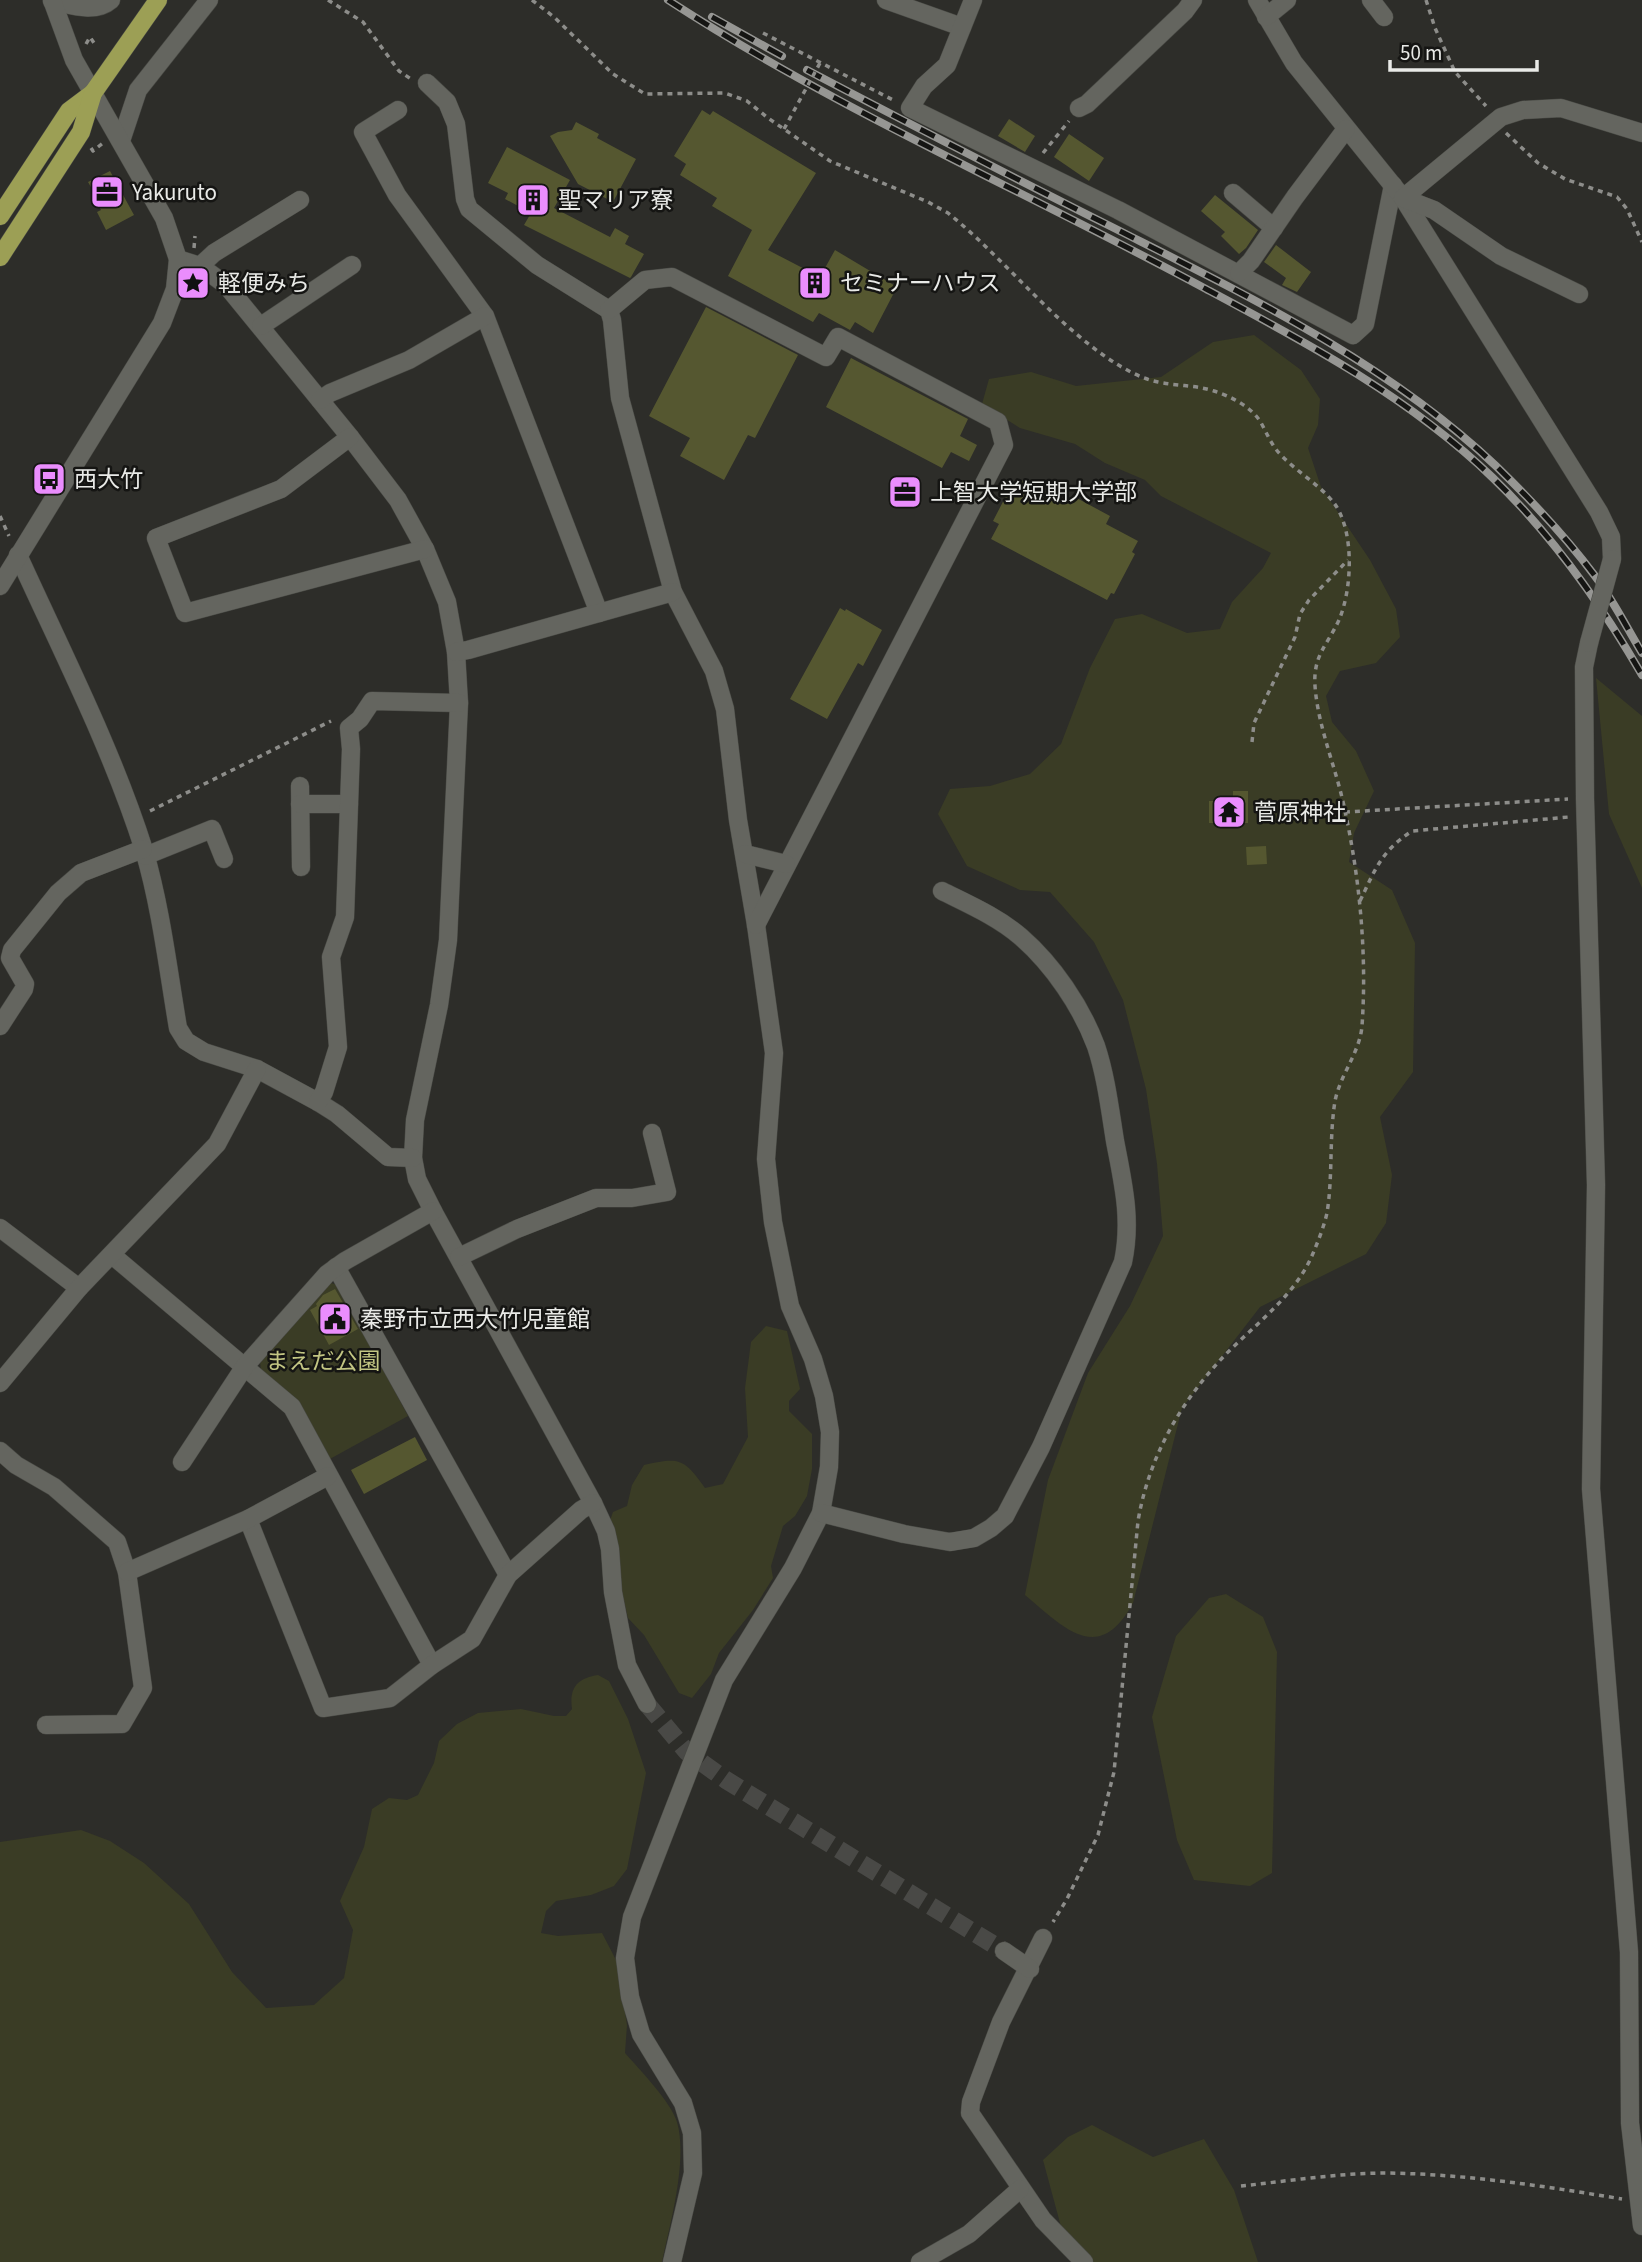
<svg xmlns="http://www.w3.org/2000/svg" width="1642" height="2262" font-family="'Source Sans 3','Noto Sans JP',sans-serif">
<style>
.green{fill:#3a3c25}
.building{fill:#555730}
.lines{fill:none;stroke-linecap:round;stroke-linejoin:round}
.minor-tunnel{stroke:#494946;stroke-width:18;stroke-dasharray:18 9;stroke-linecap:butt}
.minor-casing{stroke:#484944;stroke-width:19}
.major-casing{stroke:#484944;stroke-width:19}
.path{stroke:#8d8d8a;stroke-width:3.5;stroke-dasharray:5 5;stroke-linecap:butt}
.minor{stroke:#64655f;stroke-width:18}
.major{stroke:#9c9f55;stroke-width:18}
.rail-casing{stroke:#969693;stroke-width:8}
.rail{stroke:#151513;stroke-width:5;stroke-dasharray:16;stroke-linecap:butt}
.minor-bridge-casing{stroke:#484944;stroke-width:19;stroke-linecap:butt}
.path-bridge{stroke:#8d8d8a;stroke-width:3.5;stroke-dasharray:5 5;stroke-linecap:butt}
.minor-bridge{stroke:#64655f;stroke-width:18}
.labels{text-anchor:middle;stroke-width:5;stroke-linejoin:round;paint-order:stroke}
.poi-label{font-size:23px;fill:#e9eae7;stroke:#151513;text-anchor:start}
.park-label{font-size:23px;fill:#c3c683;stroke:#151513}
</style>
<rect width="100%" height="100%" fill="#2d2d29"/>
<!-- green -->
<g class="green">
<path d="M1254,335L1301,370L1320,399L1318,425L1308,448L1321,487L1370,560L1396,609L1400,637L1376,663L1340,671L1326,696L1332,722L1356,751L1374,791L1354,833L1349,862L1392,890L1415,943L1413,1072L1380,1117L1392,1175L1386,1223L1366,1254L1260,1307L1182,1408L1133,1603C1099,1666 1064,1628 1025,1595L1048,1480L1088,1373L1130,1306L1163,1236L1157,1164L1146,1089L1123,1000L1094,942L1050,892L1020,890L967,866L938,814L950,789L990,786L1030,774L1061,744L1090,668L1115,619L1142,614L1187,633L1220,629L1232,602L1263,568L1271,553L1161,496L1145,480L1105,463L1075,444L1020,428L982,404L989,379L1031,372L1076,386L1161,377L1213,342Z"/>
<path d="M1596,678L1642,716V888L1609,814Z"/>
<path d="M327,1282L338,1285L408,1416L328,1460L261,1371L260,1361Z"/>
<path d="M766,1326L787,1331L800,1389L789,1401V1411L812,1434V1469L807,1496L795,1516L783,1526L771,1566L773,1578L753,1610L719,1653L711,1674L692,1698L679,1693L644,1635L628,1618L607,1529L613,1512L627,1506L632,1485L644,1465C679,1457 684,1458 705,1488L723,1484L748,1437L745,1388L751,1342Z"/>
<path d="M1226,1594L1263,1617L1277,1652L1272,1873L1250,1886L1194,1880L1177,1840L1152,1717L1176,1636L1209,1598Z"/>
<path d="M598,1675L609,1681L628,1719L646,1773L627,1869L614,1886L591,1895L556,1901L546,1911L541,1933L558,1936L602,1933L617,1962L627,2025L625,2053C639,2069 671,2102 677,2122C688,2160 670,2224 662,2262H0V1842L81,1830L110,1841L144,1863L189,1904L232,1972L266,2008L314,2005L344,1978L353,1930L340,1901L364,1847L372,1809L389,1798L407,1800L418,1795L434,1763L439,1741L457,1724L478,1713L521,1709L554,1716H566L572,1709C569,1687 578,1678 598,1675Z"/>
<path d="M1092,2125L1153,2157L1204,2139L1234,2190L1258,2262H1094L1079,2252L1063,2234L1043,2160L1068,2137Z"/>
</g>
<!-- building -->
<g class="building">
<path d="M702,110L710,115L713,111L816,173L768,250L820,277L835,250L897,287L873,333L855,322L850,330L819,313L813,322L728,276L752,230L712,206L717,198L680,175L686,164L674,156Z"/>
<path d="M1009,119L1035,136L1025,152L998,136Z"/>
<path d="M576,122L599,134L597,138L636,159L613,202L578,184L550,136L558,132L572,130Z"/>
<path d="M1069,134L1104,158L1089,181L1054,157Z"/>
<path d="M507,147L570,180L554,208L610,237L615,228L629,236L625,244L644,254L631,277L630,278L524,225L531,213L505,199L508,193L488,183Z"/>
<path d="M110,171L134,215L106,230L97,212L101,210L96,202L99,201L88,182Z"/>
<path d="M1215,195L1258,230L1246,248L1239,254L1221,236L1225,232L1201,211Z"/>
<path d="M1276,245L1311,272L1297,292L1282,285L1286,278L1264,262Z"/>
<path d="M706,307L798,355L755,438L748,435L724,480L680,456L690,438L649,416Z"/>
<path d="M851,358L968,419L960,436L977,445L969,461L951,452L942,468L826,407Z"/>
<path d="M1023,480L1069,504L1073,496L1110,516L1106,524L1138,541L1132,552L1135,554L1114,594L1111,593L1107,600L991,539L999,524L993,521L1008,492L1015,495Z"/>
<path d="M840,608L845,611L846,609L882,630L863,666L858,663L827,719L790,699Z"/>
<path d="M1233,791H1248V823H1209V801H1233Z"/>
<path d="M1266,846L1267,864L1247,865L1246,847Z"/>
<path d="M335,1289L358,1329L329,1345L310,1310L317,1306L316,1304L323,1295Z"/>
<path d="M415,1437L427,1460L364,1494L351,1470Z"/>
</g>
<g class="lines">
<!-- minor-tunnel -->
<path class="minor-tunnel" d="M647,1704L687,1752L726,1780L1004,1951"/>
<defs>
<g id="minor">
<path d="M886,0L962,27"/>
<path d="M973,0L947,65L924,86L910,108L1118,210L1353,335L1365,324L1393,185"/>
<path d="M1257,0L1294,63L1403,198L1599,512L1611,537L1612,559"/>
<path d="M1371,0L1384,17"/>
<path d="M52,1C71,5 95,14 111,0"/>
<path d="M1266,17L1287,0"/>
<path d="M427,83L447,102L456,124L465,199L469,209L537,265L609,310L612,320L620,398L673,592L714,671L725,709L738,820L756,925L774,1053L766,1159L773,1222L790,1306L813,1359L824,1396L830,1432L829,1467L821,1513L793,1568L724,1680L632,1917L625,1958L630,1997L641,2034L683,2103L692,2133L693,2173L672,2262"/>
<path d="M1079,108L1087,104L1185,11L1193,0"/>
<path d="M398,110L363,132L397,195L485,316L599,613"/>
<path d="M121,141L138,90L209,0"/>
<path d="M1233,193L1274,228"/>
<path d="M178,259L200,266L226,285L350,437L398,500L425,549L447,602L456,652L459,703L448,940L439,1005L415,1120L413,1158L417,1179L433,1211L593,1503L606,1531L610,1549L613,1592L627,1665L647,1704"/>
<path d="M200,266L214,253L300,200"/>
<path d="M1239,273L1251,261L1295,197L1346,129"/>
<path d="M1579,294L1501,256L1434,210L1403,198L1501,117L1523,110L1561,108L1642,133"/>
<path d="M609,310L645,280L672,277L826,357L838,337L998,422L1004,445L756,925"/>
<path d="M261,326L352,265"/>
<path d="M320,400L330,393L409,360L485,316"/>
<path d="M350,437L281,489L156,538L185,613L425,549"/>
<path d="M18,555C62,652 112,749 144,850C161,908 168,969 178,1028L186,1041L204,1052L257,1069L318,1102L337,1114L388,1157L413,1158"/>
<path d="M0,586L162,323L175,289L178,259L164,218L74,60L52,0"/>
<path d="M1589,643L1584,667L1585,799L1596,1185L1591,1489L1629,1952L1630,2123L1642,2226"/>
<path d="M456,652L468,650L673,592"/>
<path d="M300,786L301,867"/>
<path d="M300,804H349"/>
<path d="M745,854L786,864"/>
<path d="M145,856L212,829L224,859"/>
<path d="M0,1026L24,989L25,984L10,958L12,950L58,893L81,873L143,849"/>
<path d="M318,1102L324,1092L338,1047L331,957L345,917L351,749L349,728L360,719L372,701L459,703"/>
<path d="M0,1228L79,1288"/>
<path d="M112,1255L292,1407L432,1665"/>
<path d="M459,1257L517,1229L596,1198H632L667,1192L652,1133"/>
<path d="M336,1267L508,1575"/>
<path d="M0,1383L79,1288L217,1144L257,1069"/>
<path d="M0,1451L16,1465L54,1487L117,1542L127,1572L143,1688L122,1724L46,1725"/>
<path d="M182,1462L245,1366L327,1274L345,1261L433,1211"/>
<path d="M821,1513L904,1534L950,1542L974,1538L991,1528L1005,1516L1041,1447L1123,1262C1132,1219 1123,1183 1115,1141C1110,1110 1106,1076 1096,1046C1081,1006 1053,965 1021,937C998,917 968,904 942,891"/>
<path d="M248,1519L323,1708L390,1698L432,1665L472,1639L508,1575L581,1510L593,1503"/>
<path d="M127,1572L248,1519L328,1476"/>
<path d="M1043,1938L1001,2022L971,2102L970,2113L1043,2220L1084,2262"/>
<path d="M1004,1951L1030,1969"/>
<path d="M920,2262L969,2234L1020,2189"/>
</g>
<g id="major">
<path d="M0,216L69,111L93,93"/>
<path d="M0,257L81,132L93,93L158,0"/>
</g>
</defs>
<!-- minor casing -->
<use href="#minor" class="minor-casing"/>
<!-- major casing -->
<use href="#major" class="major-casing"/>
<!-- path -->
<g class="path">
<path d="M328,0L363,22L399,71L411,79"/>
<path d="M532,0L554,17L613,74L645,94L725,93L747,101L768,118L830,161L928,202L948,213C1005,259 1054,324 1115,363C1128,371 1143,379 1158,382C1177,386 1195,385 1214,391C1230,396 1250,406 1260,421C1267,433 1271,445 1281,455C1297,472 1320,485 1334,503C1355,531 1352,590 1339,620C1327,646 1313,655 1315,686C1318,728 1337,770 1345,811C1360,880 1367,956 1362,1026C1360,1052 1340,1075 1335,1101C1329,1138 1333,1176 1327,1213C1324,1226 1319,1239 1314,1251C1297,1294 1258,1322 1226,1354C1181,1401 1149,1456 1138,1521L1114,1772L1098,1835L1067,1899L1053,1922"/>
<path d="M1426,0L1435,28L1455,72L1486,106"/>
<path d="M763,33L895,101"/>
<path d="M86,44L90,37L96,46"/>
<path d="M1506,133L1538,163L1565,179L1617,197L1627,209L1642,242"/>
<path d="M91,148L93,151L103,143"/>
<path d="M1043,153L1069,121"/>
<path d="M194,248L195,236"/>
<path d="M0,516L9,536"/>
<path d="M1252,742L1254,723L1295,637L1300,614L1309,600L1348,560"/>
<path d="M150,811L331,721"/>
<path d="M1295,815L1568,799"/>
<path d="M1360,901C1375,870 1381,851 1412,831L1569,817"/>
<path d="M1241,2186C1289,2181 1338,2173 1386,2173C1465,2174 1544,2186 1622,2199"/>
</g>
<!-- minor -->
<use href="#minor" class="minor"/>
<!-- major -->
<use href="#major" class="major"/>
<defs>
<g id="rail">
<path d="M668,0C839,111 1027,192 1206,289C1307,343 1409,397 1493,478C1552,535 1601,604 1642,675"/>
<path d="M712,17L782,56"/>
<path d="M807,70C908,123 1010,176 1112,227C1246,295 1386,362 1496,466C1531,500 1566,537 1595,576C1613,600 1627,628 1642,653"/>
</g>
</defs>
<!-- rail casing -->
<use href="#rail" class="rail-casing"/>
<!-- rail -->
<use href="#rail" class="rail"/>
<defs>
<path id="minor-bridge" d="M1589,643L1612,559"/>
</defs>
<!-- minor-bridge casing -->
<use href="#minor-bridge" class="minor-bridge-casing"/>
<!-- path-bridge -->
<path class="path-bridge" d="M784,129L820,63"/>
<!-- minor-bridge -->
<use href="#minor-bridge" class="minor-bridge"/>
</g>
<!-- icons -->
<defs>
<symbol id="office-square" viewBox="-11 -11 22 22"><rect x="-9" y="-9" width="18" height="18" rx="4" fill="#ea8dfd" stroke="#151513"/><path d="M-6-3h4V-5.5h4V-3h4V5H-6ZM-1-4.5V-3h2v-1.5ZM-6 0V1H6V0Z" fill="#111"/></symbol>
<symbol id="building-square" viewBox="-11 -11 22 22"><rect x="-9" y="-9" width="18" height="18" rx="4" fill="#ea8dfd" stroke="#151513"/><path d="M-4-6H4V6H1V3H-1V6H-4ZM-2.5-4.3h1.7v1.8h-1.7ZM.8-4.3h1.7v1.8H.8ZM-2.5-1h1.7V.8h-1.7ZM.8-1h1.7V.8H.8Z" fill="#111"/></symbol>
<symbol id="sight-square" viewBox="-11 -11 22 22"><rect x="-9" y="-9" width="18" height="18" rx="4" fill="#ea8dfd" stroke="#151513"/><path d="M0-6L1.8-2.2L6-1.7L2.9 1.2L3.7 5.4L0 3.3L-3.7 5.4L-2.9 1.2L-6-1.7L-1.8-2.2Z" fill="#111"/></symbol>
<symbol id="bus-square" viewBox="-11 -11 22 22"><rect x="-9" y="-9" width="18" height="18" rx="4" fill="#ea8dfd" stroke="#151513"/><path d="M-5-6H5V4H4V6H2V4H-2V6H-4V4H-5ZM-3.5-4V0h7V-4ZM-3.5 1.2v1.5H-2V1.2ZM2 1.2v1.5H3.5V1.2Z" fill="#111"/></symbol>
<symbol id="temple-square" viewBox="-11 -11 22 22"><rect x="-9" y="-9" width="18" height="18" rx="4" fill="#ea8dfd" stroke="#151513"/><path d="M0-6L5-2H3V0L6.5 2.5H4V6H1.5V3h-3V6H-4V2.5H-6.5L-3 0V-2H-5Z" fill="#111"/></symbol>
<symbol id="civic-square" viewBox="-11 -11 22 22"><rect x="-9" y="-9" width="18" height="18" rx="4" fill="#ea8dfd" stroke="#151513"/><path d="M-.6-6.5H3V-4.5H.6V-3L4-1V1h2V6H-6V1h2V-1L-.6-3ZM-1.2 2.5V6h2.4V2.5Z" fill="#111"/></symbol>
</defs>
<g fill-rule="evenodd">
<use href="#office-square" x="88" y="173" width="38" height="38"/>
<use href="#building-square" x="514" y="181" width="38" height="38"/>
<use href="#sight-square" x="174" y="264" width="38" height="38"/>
<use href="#building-square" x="796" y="264" width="38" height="38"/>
<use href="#bus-square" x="30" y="460" width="38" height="38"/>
<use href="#office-square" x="886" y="473" width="38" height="38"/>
<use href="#temple-square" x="1210" y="793" width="38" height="38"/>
<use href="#civic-square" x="316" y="1300" width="38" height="38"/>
</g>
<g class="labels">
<!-- poi labels -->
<g class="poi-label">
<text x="132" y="200">Yakuruto</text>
<text x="558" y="208">聖マリア寮</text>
<text x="218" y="291">軽便みち</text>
<text x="840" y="291">セミナーハウス</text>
<text x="74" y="487">西大竹</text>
<text x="930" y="500">上智大学短期大学部</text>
<text x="1254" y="820">菅原神社</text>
<text x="360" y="1327">秦野市立西大竹児童館</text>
</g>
<!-- park labels -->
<g class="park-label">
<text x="323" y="1369">まえだ公園</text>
</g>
</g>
<!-- scale -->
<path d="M1390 60v10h147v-10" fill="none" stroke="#e9eae7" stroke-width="3.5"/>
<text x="1400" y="60" font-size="21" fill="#e9eae7" stroke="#151513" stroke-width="5" paint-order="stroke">50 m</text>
</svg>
